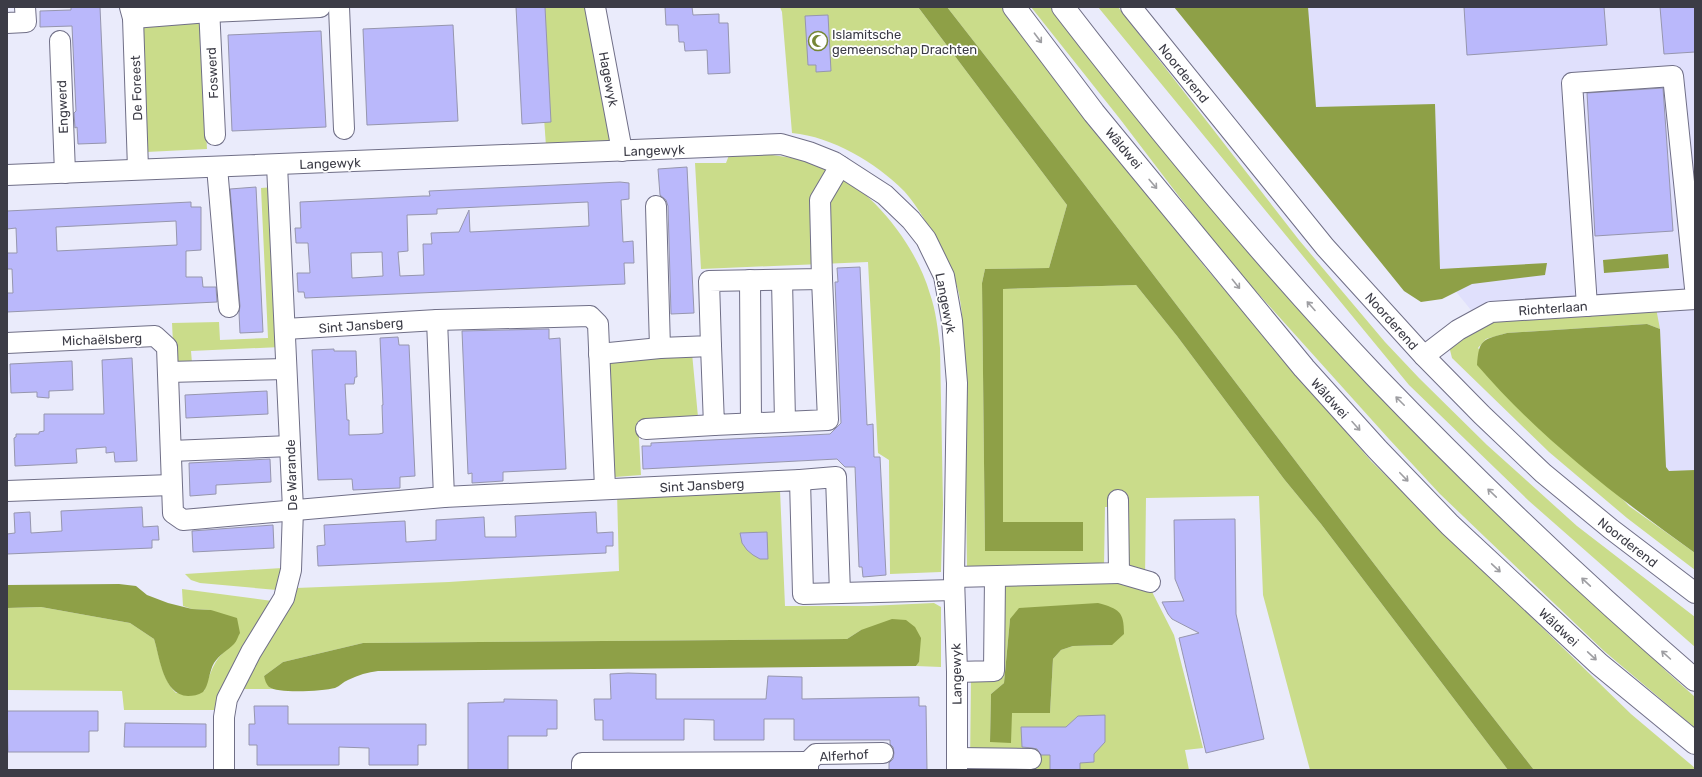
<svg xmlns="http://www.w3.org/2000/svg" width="1702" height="777" font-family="Rubik,sans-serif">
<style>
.built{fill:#e0e0fc}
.green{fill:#cadc8a;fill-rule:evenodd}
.water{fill:#8ea047}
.building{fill:#bab8fb;stroke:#9696ae;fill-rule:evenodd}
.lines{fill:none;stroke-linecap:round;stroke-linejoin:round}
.minor-casing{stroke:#706f87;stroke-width:22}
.highway-casing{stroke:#706f87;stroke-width:24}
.minor{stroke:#fff;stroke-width:20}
.highway{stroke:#fff;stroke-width:22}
.oneway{stroke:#9e9ea2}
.labels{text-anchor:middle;stroke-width:3.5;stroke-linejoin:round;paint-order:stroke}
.poi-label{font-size:13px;fill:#3c3c46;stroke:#fff;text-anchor:start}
.street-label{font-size:13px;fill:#3c3c46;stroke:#fff}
</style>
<rect width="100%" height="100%" fill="#eaebfb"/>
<!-- built -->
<path class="built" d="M1223,7H1695V516L1525,376Z"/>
<!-- green -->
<g class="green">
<path d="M536,7H588L614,143L546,146Z"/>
<path d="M780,7H918L1067,205L1049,268L985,269L982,283L985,551L1083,550V522H1003V289L1136,285L1177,336L1284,479L1321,524L1508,770H1310L1263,595L1259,496L1146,498L1145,578L1174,635L1203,748L1185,750L1189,770H970L971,675L998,676L1001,580L1124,578L1125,507H1105L1104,566L967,567L964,339C962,319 962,297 954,278C945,254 921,209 904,191C875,162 833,137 792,133L782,12ZM1010,619L1112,645L1073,646L1061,650L1053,659L1050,713H1012L990,742L991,694L1004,683Z"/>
<path d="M947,7H1005L1205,267L1371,461L1631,714L1695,768V770H1534C1336,518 1145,260 947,7Z"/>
<path d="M1031,7H1054L1365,375L1500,516L1620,623L1666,671L1695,697V728L1604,651L1440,494L1389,439L1226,258L1120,119Z"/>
<path d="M1098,7H1118L1299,240L1385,342L1419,378L1487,445L1577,526L1695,617V647L1529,501L1409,385Z"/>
<path d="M200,19L207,149L146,152L140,23Z"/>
<path d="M731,150C759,154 800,156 826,168C873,190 916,245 930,294C936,311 938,330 940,348L943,505L941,572L890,574L889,460L878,453L868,262L701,269L695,163H726Z"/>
<path d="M274,187L281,347L191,351L192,363H174L172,323L219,322L220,340L268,338L261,188Z"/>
<path d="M1656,308L1660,329L1647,324L1507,333L1486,339L1478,348L1629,506L1695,553V570L1627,518L1549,452L1452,358L1450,350V343L1487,320Z"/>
<path d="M692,353L698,417L638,421L641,475L615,477L608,358Z"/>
<path d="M780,490L785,606H868L934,603L941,607V667L916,666L919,662L861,630L847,639L363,643L283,662L264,676L270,688L277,689H241L287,611L296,588L449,582L619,571L617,492Z"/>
<path d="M282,568L277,590L200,583L191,580L185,574Z"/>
<path d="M182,589L272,601L216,710H124L122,691L7,690V608L41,607L130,623L154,639C160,658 162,679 176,693L204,691C213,667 213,660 234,643L211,610L192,609L183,606Z"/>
</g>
<!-- water -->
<g class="water">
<path d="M918,7H947C1145,260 1336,518 1534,770H1508L1321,524L1284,479L1177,336L1136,285L1003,289V522H1083V551H985L982,283L985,269L1049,268L1067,205Z"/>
<path d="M1174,7H1308L1316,107L1435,104L1440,269L1547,263L1545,275L1472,284L1442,299L1421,302L1404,291Z"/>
<path d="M1668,254L1669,268L1604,273L1603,260Z"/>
<path d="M1647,324L1660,329L1666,467L1669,471L1695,470V553C1617,497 1540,438 1477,365C1479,339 1482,340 1507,333Z"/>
<path d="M119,584L136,586L147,595L168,603L192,609L211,610L237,618L240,633C238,636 237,641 234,644C228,650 219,655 214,663C209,671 209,686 203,692C198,695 193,696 188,696C163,695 160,658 154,639L130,623L41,607L7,608V585Z"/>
<path d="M1098,603C1119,609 1124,611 1124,634L1112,645L1073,646L1061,650L1053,659L1050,713H1012L1011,743L990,742L991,694L1004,683L1010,619L1019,608Z"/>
<path d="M892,619L906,620L915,627L921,638L919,662L916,666L378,671C368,672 358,675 348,680C343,682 340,686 335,688C324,691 278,694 269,687C266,684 265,680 264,676L283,662L363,643L847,639L861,630Z"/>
</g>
<!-- building -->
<g class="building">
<path d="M71,7H100L106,143L78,144L77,127L75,128L74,113L76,111L72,26L40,27V11L71,10Z"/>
<path d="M516,7H545L551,122L522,124Z"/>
<path d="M665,7H692L693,15L719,14V23H728L730,73L708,74L707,50L685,51L684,42H679L678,25H666Z"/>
<path d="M1464,7H1604L1607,45L1467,55Z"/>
<path d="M1660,7H1695V52L1664,54Z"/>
<path d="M828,15L831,71L816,72V65H808L805,16Z"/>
<path d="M453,25L458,121L367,125L363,29Z"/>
<path d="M321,31L326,127L232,131L228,35Z"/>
<path d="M1663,88L1673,231L1595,236L1587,93Z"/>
<path d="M687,167L694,313L671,314L668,206L666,200L660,195L658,169Z"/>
<path d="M620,182L629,183V199L621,200L623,242L633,241L634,263H624L625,284L305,298L304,292H298L297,273H310L308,243H296L295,228H301L300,202L423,196H430L429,191ZM588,202L589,226L470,232L469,210L459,232L431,233L432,244H423L424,275L400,276L398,252L408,251L407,215L437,214V209ZM382,252L383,276L352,278L351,253Z"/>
<path d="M256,187L263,332L240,333L239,313L240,306L230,189Z"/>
<path d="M191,202V207H201V250L186,251V277H202L203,287H216L217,302L7,312V293H13L12,269H7V253H17L16,228L7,229V211ZM176,221L177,245L57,251L56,227Z"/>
<path d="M860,267L867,425L873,424L874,457H880L886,575L863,577L862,567H859L855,467H845L837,459L643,469L642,446H651V443L830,434L841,423L835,282H838L837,268Z"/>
<path d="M549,329V339L560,338L566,469L503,472V481L472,483V473L468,474L462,331Z"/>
<path d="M398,337L399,345H409L415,476L400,477V488L353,490L352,479L318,480L312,350L334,349V351H356L357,377H355L354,384H345L347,420H349V435L379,434L383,433L382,405H383L380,338Z"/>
<path d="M132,358L137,461L115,462L114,452L106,453V447L76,449L77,463L15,466L14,438L16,437V434H39V432L44,431V414H104L102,360Z"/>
<path d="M72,361L73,390L49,391V398L37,397V392L11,393L10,364Z"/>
<path d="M267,391L268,414L186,418L185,395Z"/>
<path d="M270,459L271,482L216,485V494L190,496L189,463Z"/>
<path d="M142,507L143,527L158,526L159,540H152V548L7,554V534L15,533L14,513L30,512L31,533L62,531L61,511Z"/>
<path d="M596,512L597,533L613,532V546H606V553L318,566L317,546L325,545L324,525L405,521L406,542L436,540V520L484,517L485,537H516L515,516Z"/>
<path d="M1235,519L1236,614L1264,739L1206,753L1179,638L1199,633L1172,619L1168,614L1162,602L1184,601L1175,579L1174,520Z"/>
<path d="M273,525L274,548L193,552L192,531Z"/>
<path d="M767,532L768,559H760L753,555L747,550L742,543L740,533Z"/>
<path d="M628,673L656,674V699H766L768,676L802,677V699L919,697V706H926L927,770H889V763L893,759L894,753L893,747L890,744V740H794V719H764V740H714V720L684,719V740H603V720H595L594,699H611L610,674Z"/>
<path d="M504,699L557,700V729H547V736H508V770H468V703L504,702Z"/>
<path d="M254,706H288V724H426V745H418V765H369V748L339,747V765H257V745H249V724H255Z"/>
<path d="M7,711H98V731H89V752H8Z"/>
<path d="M1105,715V742L1094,754V762L1080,763V770H1050V755H1041L1037,749L1032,748L1022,747L1021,727H1066L1078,716Z"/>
<path d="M125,723L206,724V747H124Z"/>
</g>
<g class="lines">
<defs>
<g id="minor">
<path d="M130,7L133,18L138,169"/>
<path d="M209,7L215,135"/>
<path d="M339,7L344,129"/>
<path d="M595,7L622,151"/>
<path d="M1131,7L1325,247L1424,356L1482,415L1543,473L1611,529L1695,593"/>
<path d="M133,18L209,12L320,7"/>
<path d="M7,23L26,22L25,7"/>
<path d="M60,41L65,173"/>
<path d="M217,167L229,307"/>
<path d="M7,175L781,144L809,152L834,162L885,195L911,220L926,239L944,276L952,321L957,383L954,577L957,672V770"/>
<path d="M656,206L660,348"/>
<path d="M750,280L751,422"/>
<path d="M782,280L785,421"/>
<path d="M1587,306L1572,83L1673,76L1695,288"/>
<path d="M437,320L444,497"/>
<path d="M285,329L437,320L590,316L598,324L605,488"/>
<path d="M7,343L155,336L167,347L173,513L183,520L444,497L800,480L803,594L954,590"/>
<path d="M711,346L714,425L828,420L822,279"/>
<path d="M599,354L660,348L711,346L709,281L822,279L820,200L840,166"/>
<path d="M1424,356L1458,330L1491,312L1695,299"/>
<path d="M168,372L286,369"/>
<path d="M646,429L714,425"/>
<path d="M171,451L290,446"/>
<path d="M800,480L836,477L840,593"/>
<path d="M7,491L171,485"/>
<path d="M1119,573L1150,582"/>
<path d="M954,577L1119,573L1118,500"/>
<path d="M957,672L994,671L995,577"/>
<path d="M957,758L1031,759"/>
<path d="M808,762L816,754L883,753"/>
<path d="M224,770V717L227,699L251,652L284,598L291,570L293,509L277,165"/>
<path d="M582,770V763L808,762V770"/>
</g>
<g id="highway">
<path d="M1014,7L1094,113L1304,368L1377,449L1450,525L1599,664L1695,743"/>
<path d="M1063,7C1161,134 1264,259 1375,376C1477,482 1584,584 1695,680"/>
</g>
</defs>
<!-- minor casing -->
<use href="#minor" class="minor-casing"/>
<!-- highway casing -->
<use href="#highway" class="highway-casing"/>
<!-- minor -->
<use href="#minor" class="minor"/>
<!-- highway -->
<use href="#highway" class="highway"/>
</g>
<!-- one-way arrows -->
<defs><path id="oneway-shaft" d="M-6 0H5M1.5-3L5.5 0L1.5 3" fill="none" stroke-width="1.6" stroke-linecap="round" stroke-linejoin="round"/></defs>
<g class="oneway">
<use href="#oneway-shaft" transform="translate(1038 38) rotate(53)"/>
<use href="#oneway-shaft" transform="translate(1153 184) rotate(50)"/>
<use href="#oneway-shaft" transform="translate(1236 284) rotate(51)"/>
<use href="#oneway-shaft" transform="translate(1311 306) rotate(-132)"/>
<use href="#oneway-shaft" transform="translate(1400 401) rotate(-135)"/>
<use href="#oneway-shaft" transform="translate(1356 426) rotate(48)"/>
<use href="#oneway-shaft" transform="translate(1404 477) rotate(46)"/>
<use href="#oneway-shaft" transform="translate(1492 493) rotate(-136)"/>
<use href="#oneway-shaft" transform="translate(1496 568) rotate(43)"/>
<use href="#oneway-shaft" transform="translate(1586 582) rotate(-137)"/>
<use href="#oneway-shaft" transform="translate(1666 655) rotate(-138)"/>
<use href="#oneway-shaft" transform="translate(1592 656) rotate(43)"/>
</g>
<!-- icons -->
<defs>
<symbol id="mosque-ring" viewBox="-11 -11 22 22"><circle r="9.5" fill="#fff" stroke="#768635" stroke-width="1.5"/><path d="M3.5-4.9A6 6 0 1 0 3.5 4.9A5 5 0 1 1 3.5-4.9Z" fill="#768635"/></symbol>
</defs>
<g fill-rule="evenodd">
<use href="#mosque-ring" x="807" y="30" width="22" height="22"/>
</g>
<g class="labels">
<!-- poi labels -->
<g class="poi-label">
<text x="832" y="39">Islamitsche<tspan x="832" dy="15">gemeenschap Drachten</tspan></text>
</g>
<!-- street labels -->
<g class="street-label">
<text transform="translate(212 73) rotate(-93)" y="5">Foswerd</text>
<text transform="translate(1184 73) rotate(51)" y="5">Noorderend</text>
<text transform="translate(609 79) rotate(79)" y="5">Hagewyk</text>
<text transform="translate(136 88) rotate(-92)" y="5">De Foreest</text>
<text transform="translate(62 107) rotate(-92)" y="5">Engwerd</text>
<text transform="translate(1124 148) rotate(50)" y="5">Wâldwei</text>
<text transform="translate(654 150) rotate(-2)" y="5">Langewyk</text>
<text transform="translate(330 163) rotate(-2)" y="5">Langewyk</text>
<text transform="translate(946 303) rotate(79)" y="5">Langewyk</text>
<text transform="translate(1553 308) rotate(-4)" y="5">Richterlaan</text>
<text transform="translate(1392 321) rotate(48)" y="5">Noorderend</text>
<text transform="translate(361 325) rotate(-4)" y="5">Sint Jansberg</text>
<text transform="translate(102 339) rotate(-2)" y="5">Michaëlsberg</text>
<text transform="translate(1330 398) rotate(48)" y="5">Wâldwei</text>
<text transform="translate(291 475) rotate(-92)" y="5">De Warande</text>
<text transform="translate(702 485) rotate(-3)" y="5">Sint Jansberg</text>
<text transform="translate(1628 542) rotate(38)" y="5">Noorderend</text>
<text transform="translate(1559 627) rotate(43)" y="5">Wâldwei</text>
<text transform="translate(956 674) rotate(-91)" y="5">Langewyk</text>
<text transform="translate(844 755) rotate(-3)" y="5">Alferhof</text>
</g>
</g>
<!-- border -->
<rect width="1702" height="777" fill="none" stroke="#3c3c46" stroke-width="16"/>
</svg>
